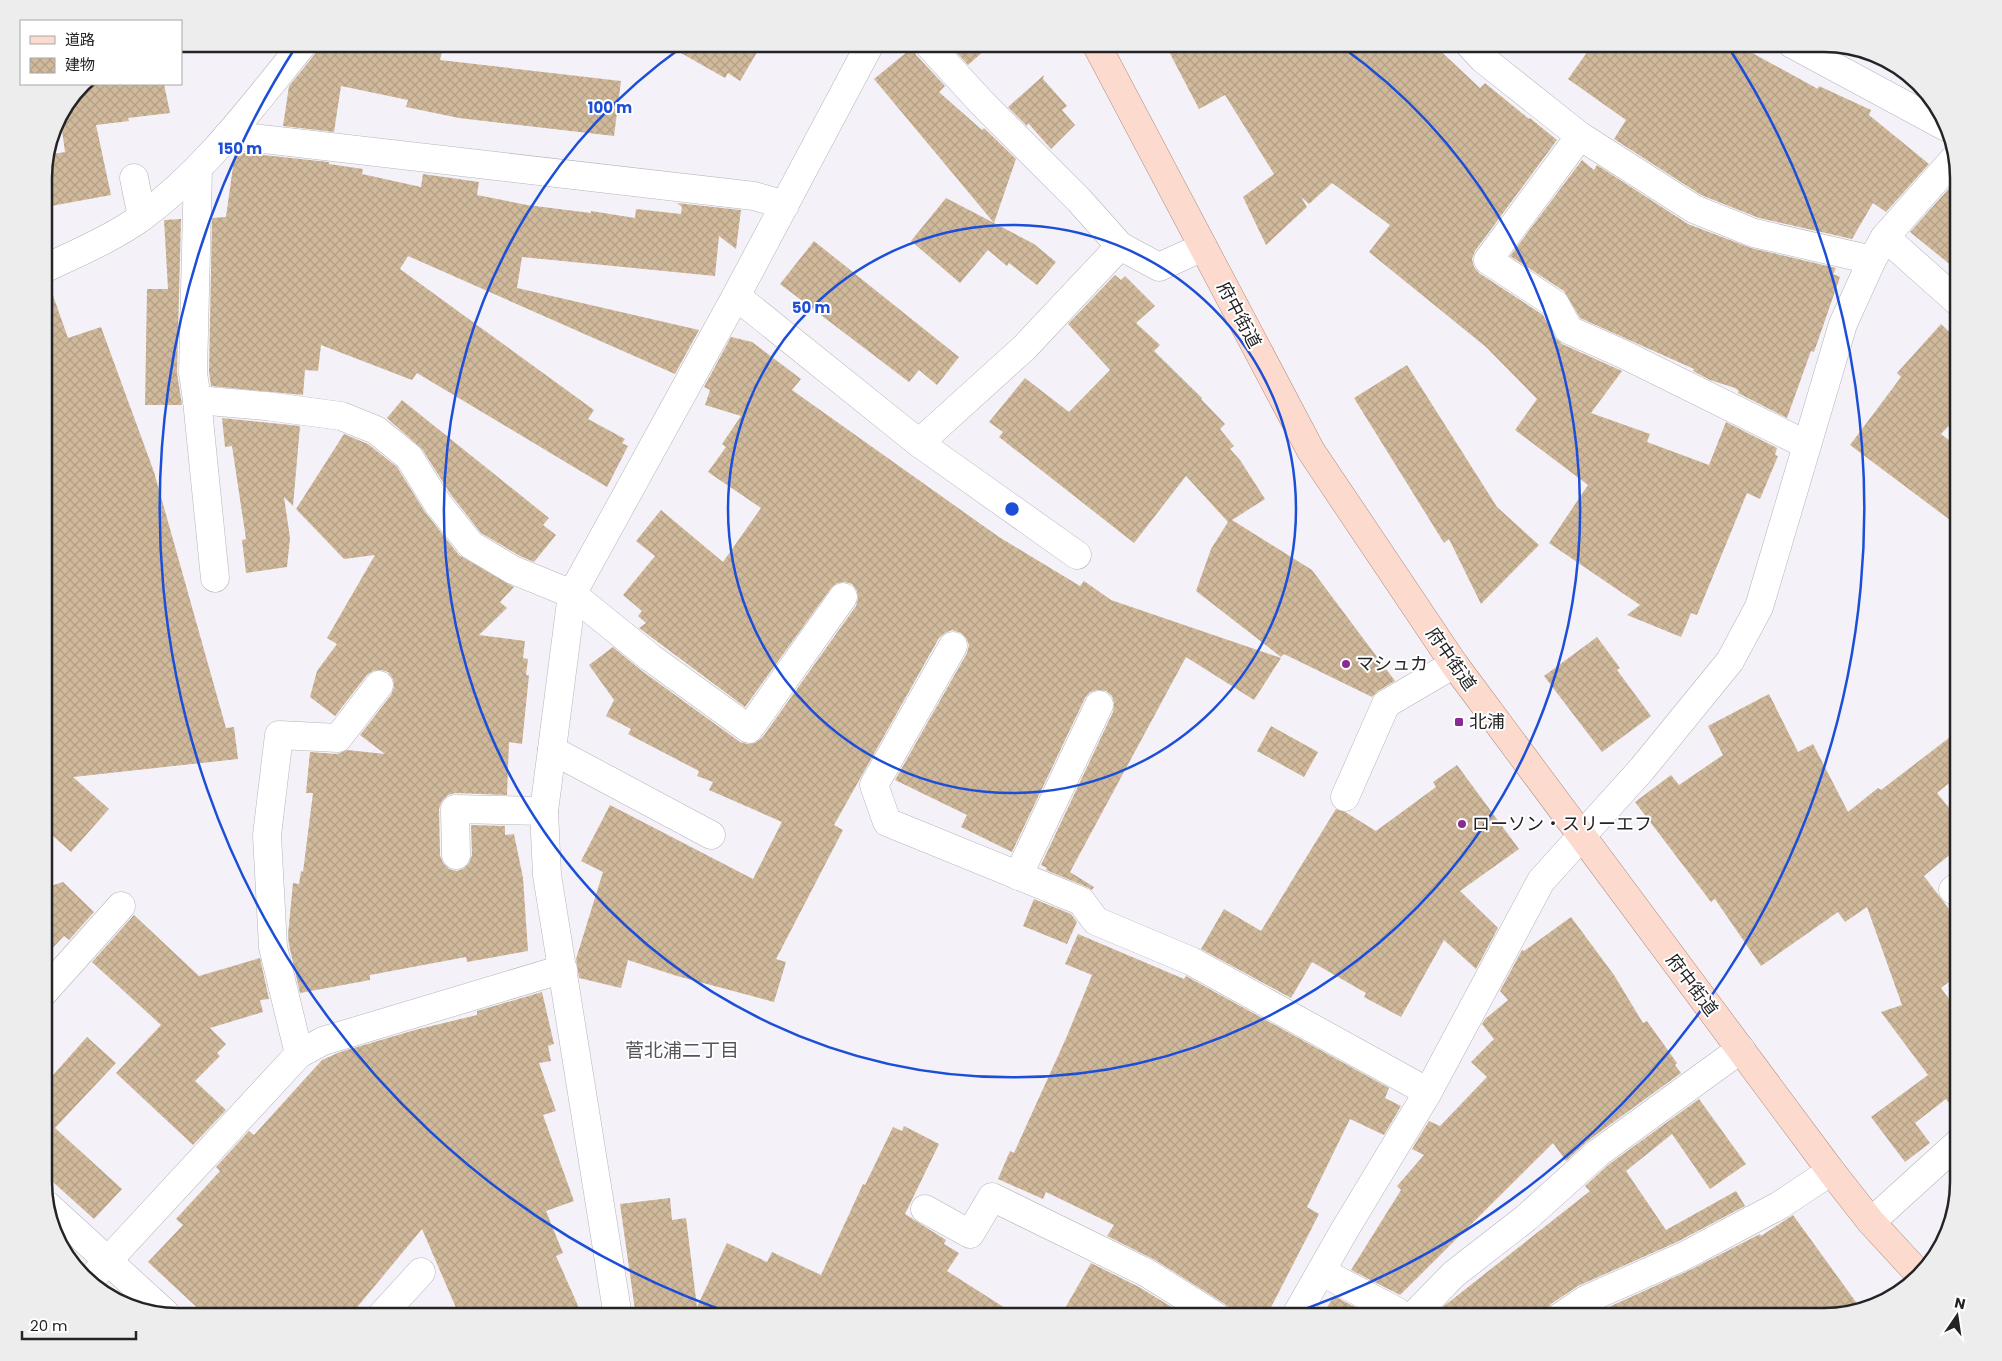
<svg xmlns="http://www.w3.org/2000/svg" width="2002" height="1361" font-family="Poppins,'Noto Sans JP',sans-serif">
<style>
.building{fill:url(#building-cross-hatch)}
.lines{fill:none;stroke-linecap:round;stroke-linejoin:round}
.minor-casing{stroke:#b5b4ba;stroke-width:29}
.major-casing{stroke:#af8b7d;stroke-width:29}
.minor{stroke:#fff;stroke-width:28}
.major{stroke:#fcdbce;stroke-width:28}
.ring{fill:none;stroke:#1d4ed8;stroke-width:2.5}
.poi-dot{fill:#8b2a93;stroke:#fff;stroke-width:2}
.labels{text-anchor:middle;stroke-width:4;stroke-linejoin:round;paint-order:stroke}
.street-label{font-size:18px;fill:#242325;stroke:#fff}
.poi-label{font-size:18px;fill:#242325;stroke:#fff;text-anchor:start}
.neighbourhood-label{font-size:19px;fill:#555459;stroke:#fff}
.rim{fill:none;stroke:#242325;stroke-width:2.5}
.centre{fill:#1d4ed8;stroke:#fff;stroke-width:2.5}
.ring-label{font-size:15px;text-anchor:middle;font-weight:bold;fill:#1d4ed8;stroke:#fff;stroke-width:4;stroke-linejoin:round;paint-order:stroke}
</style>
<defs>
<pattern id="building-cross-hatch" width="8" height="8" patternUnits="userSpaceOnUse" patternTransform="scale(1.25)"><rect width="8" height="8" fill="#d1b99c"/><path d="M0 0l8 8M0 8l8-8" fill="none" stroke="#b39f86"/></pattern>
</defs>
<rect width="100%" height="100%" fill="#f4f2f8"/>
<!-- building -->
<g class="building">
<path d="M318,44H420L443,48L440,60L621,81L614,136L459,118L406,107L408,100L341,86L334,132L283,126L289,86L315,54Z"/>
<path d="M665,44H762L740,81L728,73L725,78Z"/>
<path d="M949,44H992L968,65Z"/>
<path d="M1165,44H1433L1480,88L1485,83L1529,119L1530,118L1557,140L1475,251L1472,259L1474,267L1479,273L1543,315L1555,337L1562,344L1622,371L1591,413L1650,434L1647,442L1709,465L1726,422L1777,448L1775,455L1778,456L1760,499L1747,493L1697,615L1691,613L1681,637L1627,615L1640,605L1549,543L1588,485L1515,430L1537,399L1486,347L1369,252L1390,225L1332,183L1309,204L1301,197L1307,207L1266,245L1243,197L1274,174L1225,95L1199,109Z"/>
<path d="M1593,44H1736L1818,89L1819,86L1871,110L1869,115L1929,164L1886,212L1873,203L1852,239L1759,218L1701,195L1614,139L1626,120L1568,79Z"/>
<path d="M913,47L916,55L945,86L939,92L982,130L984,128L1016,159L994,223L1034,244L1056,262L1037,285L1009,263L1007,266L988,250L960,283L911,241L946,198L994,223L874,79Z"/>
<path d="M1044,75L1043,79L1067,106L1062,110L1075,125L1051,149L1028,123L1027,126L1008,107Z"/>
<path d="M83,84H164L170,113L128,118L129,121L96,125L111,195L51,206L44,170L47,155L65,152L62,130L53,132L54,126Z"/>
<path d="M235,152L329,162V164L363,169L362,174L421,187L423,174L479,182L477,195L527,205L591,213V211L635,218L636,209L681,214L682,207L677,203L741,210L736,249L719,236L715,276L522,257L517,288L699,330L675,374L408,256L400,269L594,410L588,419L625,439L622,443L628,446L607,487L417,373L412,380L321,345L318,371L305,370L303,395L211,386L209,372L212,218L226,217Z"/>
<path d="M1582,160L1594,170L1597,165L1688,224L1751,248L1836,268L1833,274L1840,277L1814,352L1811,351L1787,418L1738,393L1739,391L1735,388L1710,380L1693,371L1694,369L1580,318L1564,291L1510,256Z"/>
<path d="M1953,184L1958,189V271L1910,232Z"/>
<path d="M181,219L177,373L182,405H145L147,289H168L164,220Z"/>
<path d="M814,241L959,357L937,385L919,370L909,382L780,284Z"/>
<path d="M1115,275L1121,280L1125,276L1155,306L1136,323L1160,345L1154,351L1202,398L1201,399L1225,424L1220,429L1234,446L1230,449L1240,460L1265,499L1232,520L1312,570L1395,681L1378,691L1372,697L1284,654L1281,657L1196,591L1211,549L1228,522L1186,476L1134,543L999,437L1003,432L989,422L1025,378L1069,412L1110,370L1068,324Z"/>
<path d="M49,284L68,338L101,327L154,472L226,728L234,727L238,759L73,777L109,809L71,852L44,828V285Z"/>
<path d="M1941,324L1958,340V416L1941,434L1958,447V526L1850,445L1901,377L1897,373Z"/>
<path d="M731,337L752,342L801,379L792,390L999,537L1080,586L1084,581L1111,600L1281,658L1254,700L1186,657L1070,872L1094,887L1092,890L1087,887L1046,870L1047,868L1041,865L1113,712L1114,703L1112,696L1106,691L1097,690L1090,692L1085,698L1012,852L961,827L967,815L895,780L967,653L969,645L966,638L961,633L952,630L945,633L939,638L834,825L843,830L776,959L786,962L774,1002L677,976L628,960L621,988L579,978L576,959L603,872L581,861L610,805L753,879L782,822L709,790L713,782L697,776L699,771L628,734L631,729L606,716L614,700L589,665L613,647L642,671L740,742L747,744L755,743L762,738L856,606L858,599L857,591L852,584L845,582L837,583L831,588L745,707L639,628L646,623L638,616L642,611L623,595L655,556L636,541L661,510L723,562L761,508L708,472L726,447L722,444L741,416L705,405L710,390L704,387Z"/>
<path d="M1407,365L1497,507L1539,545L1481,604L1449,539L1444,543L1354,398Z"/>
<path d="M402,400L549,518L543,525L556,535L534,562L520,556L481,533L451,495L422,449L387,418Z"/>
<path d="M222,418L300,426L293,506L284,497L290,538L287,567L246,573L242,540L246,539L232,446L225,447Z"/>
<path d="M344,434L368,444L397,467L425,512L459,555L514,587L500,602L507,608L479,635L525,641L523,658L528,659L526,675H529L522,744L509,742L507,795L455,793L448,795L442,801L439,809L440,855L443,863L449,869L457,871L464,868L469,863L472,855L471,825L505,826V835L514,834L523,878L528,951L467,962L466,957L370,975V980L300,993L289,945L288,935L293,883L299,884L301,871L303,872L313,793H306L310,752L337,754L347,750L385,754L360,735L391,695L394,687L393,679L388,672L381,670L373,671L367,675L335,716L310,697L317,671L337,644L327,638L375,555L344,559L296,509Z"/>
<path d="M1597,637L1620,668L1617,670L1651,716L1602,752L1544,676Z"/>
<path d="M1769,694L1798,752L1813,744L1848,812L1878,788L1881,790L1958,731V776L1937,793L1958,819V848L1924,876L1958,921V975L1941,988L1958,1011V1115L1946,1099L1915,1123L1930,1143L1905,1162L1871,1117L1928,1075L1881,1012L1902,1005L1867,907L1845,922L1838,912L1761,966L1715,899L1711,902L1635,802L1671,775L1679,785L1723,755L1708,726Z"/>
<path d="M1271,726L1318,752L1304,777L1257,751Z"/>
<path d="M1457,765L1519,849L1460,891L1498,928L1476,969L1444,940L1401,1017L1364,997L1366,993L1312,962L1291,998L1201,949L1224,909L1261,931L1336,809L1345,812L1376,831L1436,787L1433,782Z"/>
<path d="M63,882L94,912L69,940L64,936L44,957V888Z"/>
<path d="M1034,899L1071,914L1077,922L1067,944L1023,926Z"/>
<path d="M134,915L199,976L260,958L269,999L260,1000L263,1012L210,1028L226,1044L217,1053L220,1056L195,1081L226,1110L193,1145L116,1073L161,1025L92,962Z"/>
<path d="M1571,917L1614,975L1643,1023L1647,1021L1677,1063L1675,1065L1681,1073L1589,1140L1566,1161L1553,1143L1400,1295L1351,1270L1401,1190L1397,1186L1424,1155L1412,1149L1429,1121L1440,1126L1487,1077L1471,1062L1494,1039L1482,1024L1485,1019L1508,1000L1500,991L1522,950L1524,951Z"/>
<path d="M1078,934L1184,979L1186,976L1389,1088L1385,1098L1401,1106L1384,1135L1350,1119L1307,1207L1319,1214L1266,1317H1233L1231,1309L1225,1304L1155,1260L1107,1236L1114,1225L1046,1192L1043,1199L998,1179L1010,1151L1014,1153L1067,1036L1092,975L1065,964Z"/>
<path d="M542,992L554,1044L548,1046L551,1061L539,1063L556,1111L543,1115L574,1201L546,1211L563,1253L556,1256L583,1317H460L422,1229L349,1317H210L205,1315L148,1262L183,1225L176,1219L220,1171L216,1167L249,1131L254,1135L322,1060L340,1052L415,1030L477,1015V1011Z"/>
<path d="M87,1037L116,1063L55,1128L122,1189L94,1219L44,1174V1085Z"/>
<path d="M1699,1099L1746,1164L1710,1189L1672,1134L1626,1171L1666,1230L1736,1191L1745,1206L1677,1242L1578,1286L1551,1304L1546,1311L1545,1317H1434L1444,1306L1590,1191L1585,1186L1608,1165Z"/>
<path d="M904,1126L939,1144L905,1214L946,1240L944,1244L959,1253L947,1271L1019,1317H636L620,1204L670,1198L672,1220L686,1218L697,1307L727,1243L767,1262L772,1252L821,1275L863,1184L865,1185L893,1127L902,1131Z"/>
<path d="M1793,1215L1861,1309L1824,1317H1587L1690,1270L1760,1234L1761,1236Z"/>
<path d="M1091,1263L1139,1287L1188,1317H1060Z"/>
<path d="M1334,1296L1374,1317H1321Z"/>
</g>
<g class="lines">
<defs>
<g id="minor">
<path d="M928,44L982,103L1079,200L1120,246L1159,267L1203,247"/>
<path d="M1469,44L1483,59L1580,136L1694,209L1754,233L1872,260"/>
<path d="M1792,44L1946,127"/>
<path d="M228,135L754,196L785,205"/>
<path d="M1580,136L1488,260L1555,304L1569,330L1623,354L1807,445"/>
<path d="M198,169L193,373L197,400L215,578"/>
<path d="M134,178L142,217"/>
<path d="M1885,237L1958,302"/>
<path d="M44,269C77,253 113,238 142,217C206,170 253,105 303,44"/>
<path d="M736,296L919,443L1024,348L1120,246"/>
<path d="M197,400L266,406L341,416L376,430L409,457L438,504L471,545L513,570L572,594L651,658L749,729L843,597"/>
<path d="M919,443L1077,555"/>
<path d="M953,646L874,785L887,822L1081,901L1096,921L1191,961L1428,1092"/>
<path d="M552,750L711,835"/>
<path d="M1345,797L1386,704L1454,664"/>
<path d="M456,855L455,809L544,811"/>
<path d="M1018,876L1099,705"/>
<path d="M1953,890L1958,886"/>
<path d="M44,992L121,906"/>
<path d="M299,1054L273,947L267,835L279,735L338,738L379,685"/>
<path d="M48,1206L166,1314"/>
<path d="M925,1209L970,1234L992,1197L1147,1273L1217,1317"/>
<path d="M1871,1222L1958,1143"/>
<path d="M1322,1272L1396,1311L1404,1317"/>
<path d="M90,1280L299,1054L323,1041L563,969"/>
<path d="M380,1317L421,1272"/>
<path d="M618,1317L547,875L544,811L572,594L736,296L870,44"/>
<path d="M1295,1317L1344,1231L1428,1092L1541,881L1642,769L1730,661L1759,607L1843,324L1872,260L1885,237L1954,159"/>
<path d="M1412,1317L1454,1274L1526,1218L1598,1153L1741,1049"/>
<path d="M1560,1317L1585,1300L1684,1256L1780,1205L1831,1171"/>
</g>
<path id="major" d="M1096,44L1311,451L1454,664L1831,1171L1871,1222L1918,1273"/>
</defs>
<!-- minor casing -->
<use href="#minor" class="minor-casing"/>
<!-- major casing -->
<use href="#major" class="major-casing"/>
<!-- minor -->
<use href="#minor" class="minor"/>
<!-- major -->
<use href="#major" class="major"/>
</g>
<!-- distance rings -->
<g class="ring">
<circle cx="1012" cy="509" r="284"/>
<path d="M1342 47A568 568 0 1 1 682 47"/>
<path d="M742 1317A852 852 0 0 1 297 45M1727 45A852 852 0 0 1 1282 1317"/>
</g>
<!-- markers -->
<g class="poi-dot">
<circle cx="1346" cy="664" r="5"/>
<rect x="1454" y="717" width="10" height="10" rx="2.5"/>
<circle cx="1462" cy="824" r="5"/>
</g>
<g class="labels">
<!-- street labels -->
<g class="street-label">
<text transform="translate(1239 315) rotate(62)" y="6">府中街道</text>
<text transform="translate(1451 659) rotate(55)" y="6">府中街道</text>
<text transform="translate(1692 985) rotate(53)" y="6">府中街道</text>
</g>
<!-- poi labels -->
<g class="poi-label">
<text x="1356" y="670">マシュカ</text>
<text x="1469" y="728">北浦</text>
<text x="1472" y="830">ローソン・スリーエフ</text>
</g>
<!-- neighbourhood labels -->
<g class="neighbourhood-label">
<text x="682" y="1057">菅北浦二丁目</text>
</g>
</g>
<!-- crop -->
<path d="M0 0H2002V1361H0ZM178 52H1824A126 126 0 0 1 1950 178V1182A126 126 0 0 1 1824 1308H178A126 126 0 0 1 52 1182V178A126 126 0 0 1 178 52Z" fill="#ededee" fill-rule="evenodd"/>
<path class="rim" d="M178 52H1824A126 126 0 0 1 1950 178V1182A126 126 0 0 1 1824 1308H178A126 126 0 0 1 52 1182V178A126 126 0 0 1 178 52Z"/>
<circle cx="1012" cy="509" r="8" class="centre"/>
<g class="ring-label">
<text x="610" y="113">100 m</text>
<text x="240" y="154">150 m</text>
<text x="811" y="313">50 m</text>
</g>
<!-- legend -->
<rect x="20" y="20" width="162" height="65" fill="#ffffff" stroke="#a7a7a8"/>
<rect x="30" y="36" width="25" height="8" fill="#fcdbce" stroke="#a7a7a8"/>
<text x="65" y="45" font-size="15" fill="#242325">道路</text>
<rect x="30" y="58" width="25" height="15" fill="url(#building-cross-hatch)" stroke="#a7a7a8"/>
<text x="65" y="70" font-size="15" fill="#242325">建物</text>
<!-- north arrow -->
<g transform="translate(1957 1316) rotate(13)" stroke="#ffffff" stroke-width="4" paint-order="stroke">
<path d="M0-4L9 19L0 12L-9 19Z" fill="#242325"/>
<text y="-8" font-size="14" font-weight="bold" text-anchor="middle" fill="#242325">N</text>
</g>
<!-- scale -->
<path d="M22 1331v8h114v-8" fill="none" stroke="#242325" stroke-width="2.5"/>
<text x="30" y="1331" font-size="15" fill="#242325" stroke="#ffffff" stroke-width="4" paint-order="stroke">20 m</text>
</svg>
